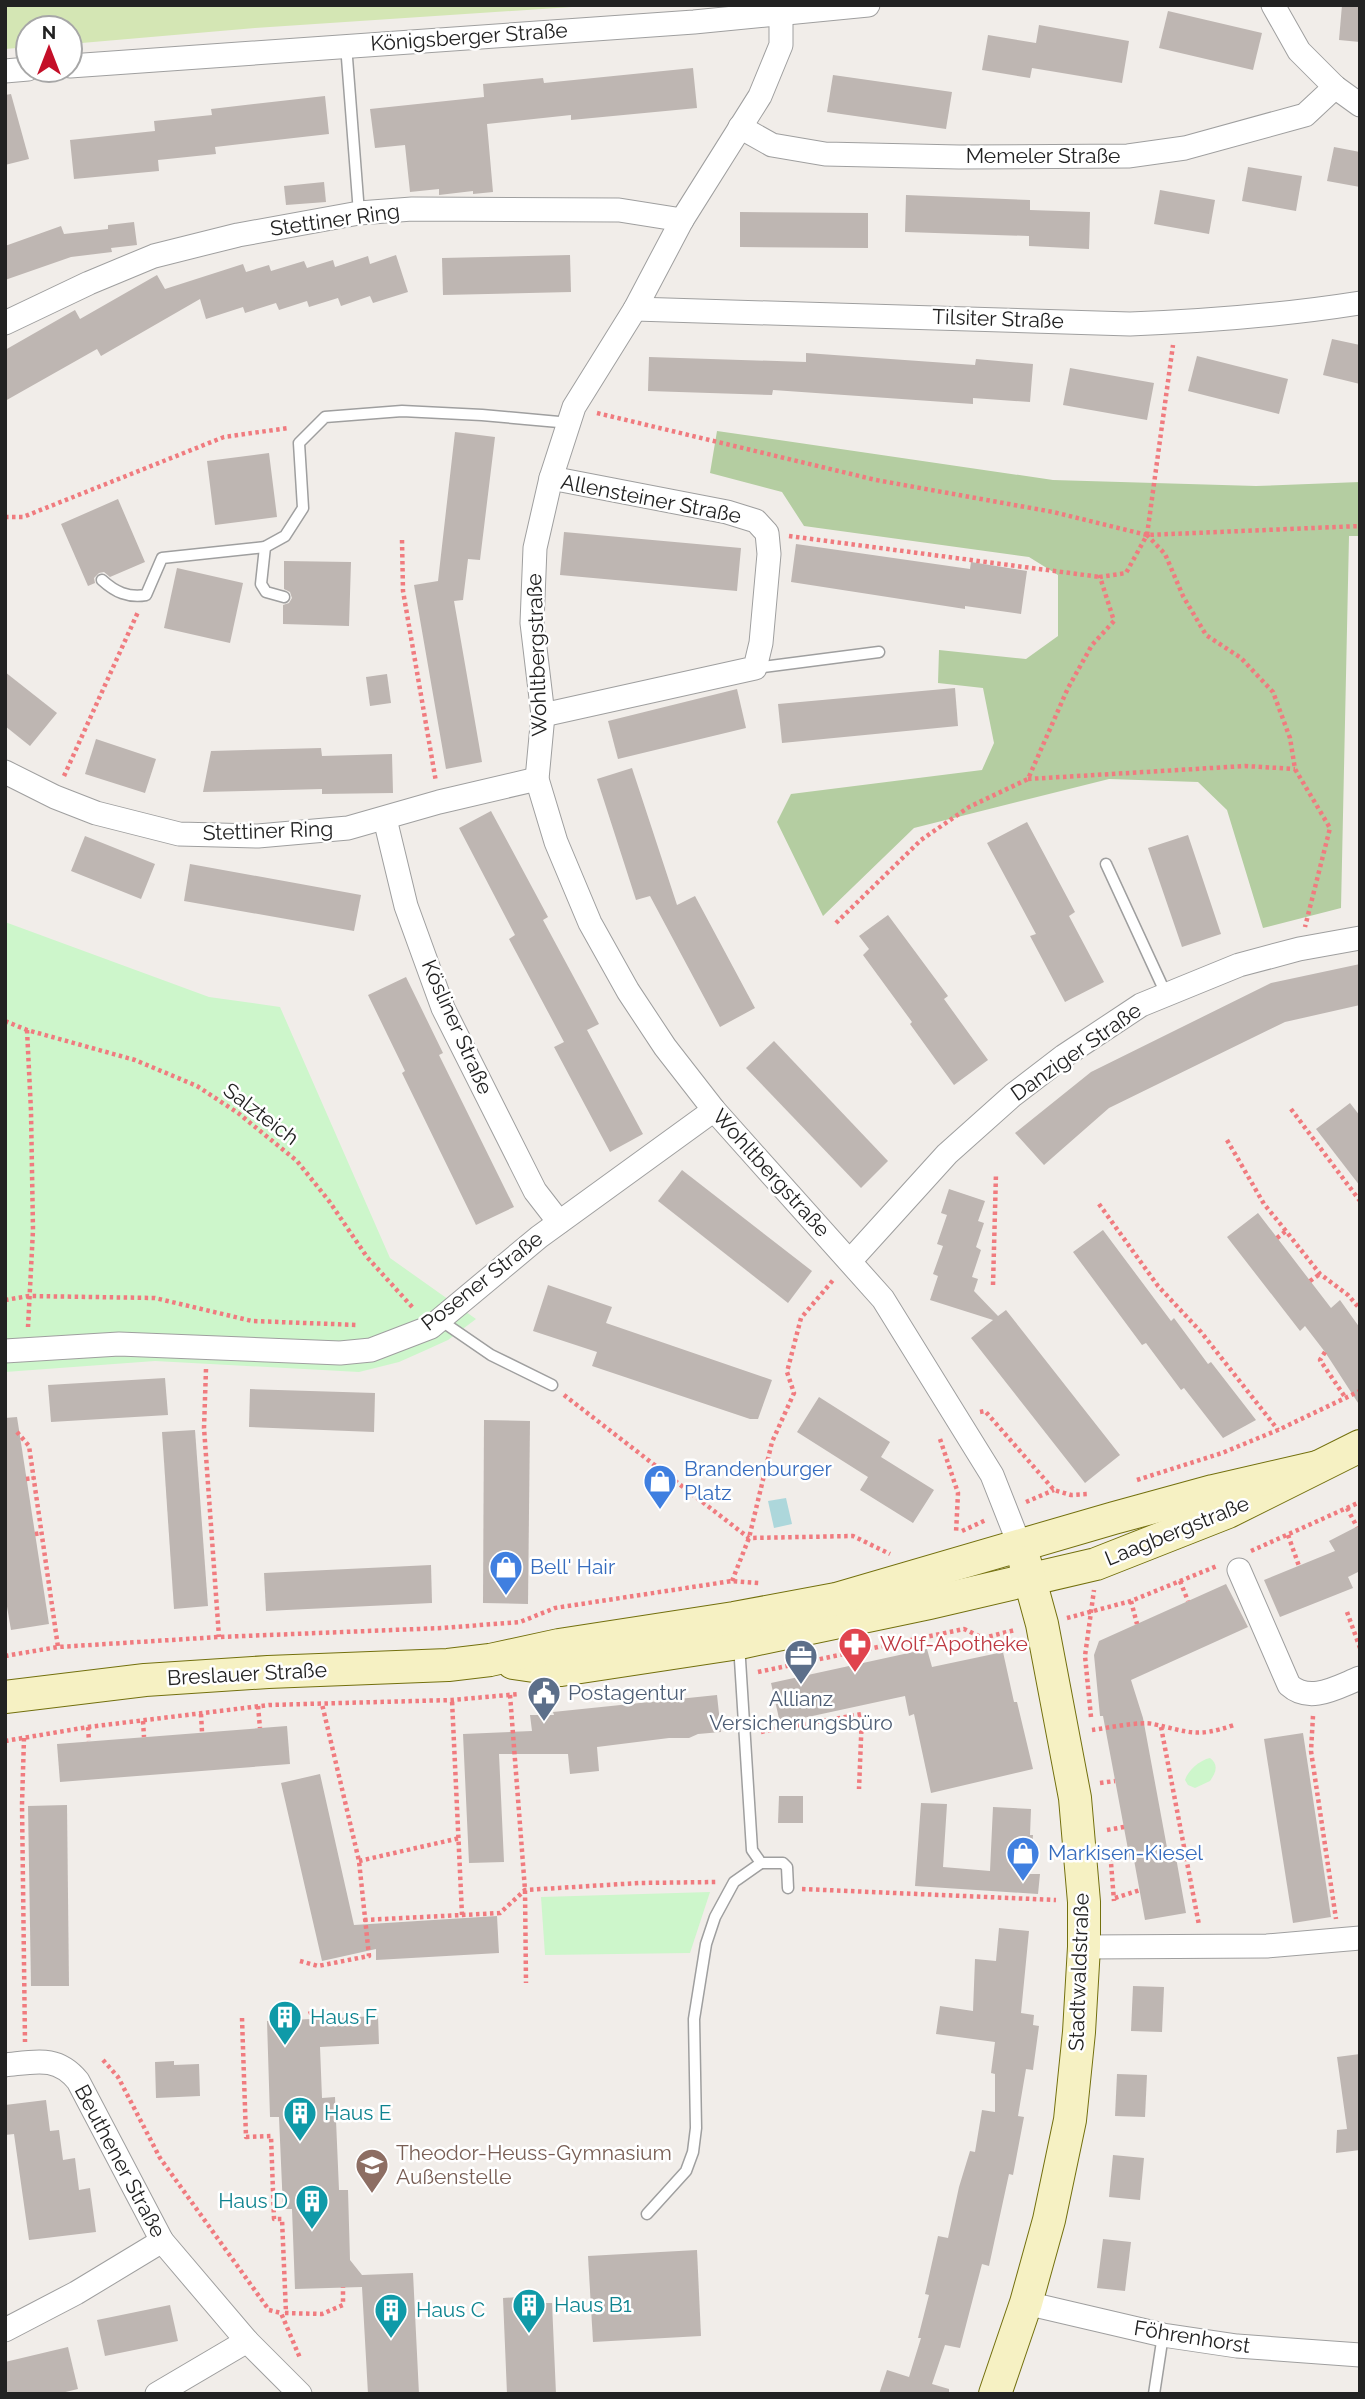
<svg xmlns="http://www.w3.org/2000/svg" width="1365" height="2399" font-family="Raleway,sans-serif">
<style>
.grass{fill:#d4e6b4}
.forest{fill:#b4cda1}
.park{fill:#cdf6cb}
.water{fill:#add7db}
.building{fill:#beb6b2}
.lines{fill:none;stroke-linecap:round;stroke-linejoin:round}
.lane-casing{stroke:#9f9f9f;stroke-width:13}
.street-casing{stroke:#9f9f9f;stroke-width:25}
.secondary-casing{stroke:#73700e;stroke-width:34}
.path{stroke:#f07b7f;stroke-width:4.5;stroke-dasharray:3.5 3.5;stroke-linecap:butt}
.lane{stroke:#fff;stroke-width:10}
.street{stroke:#fff;stroke-width:23}
.secondary{stroke:#f6f1c3;stroke-width:32}
.labels{text-anchor:middle;stroke-width:5;stroke-linejoin:round;paint-order:stroke}
.street-label{font-size:21px;fill:#222;stroke:#fff}
.shop-label{font-size:21px;fill:#366cbe;stroke:#fff;text-anchor:start}
.health-label{font-size:21px;fill:#be3a42;stroke:#fff;text-anchor:start}
.service-label{font-size:21px;fill:#4e5e75;stroke:#fff;text-anchor:start}
.culture-label{font-size:21px;fill:#0d838f;stroke:#fff;text-anchor:start}
.education-label{font-size:21px;fill:#785e54;stroke:#fff;text-anchor:start}
</style>
<rect width="100%" height="100%" fill="#f1ede9"/>
<!-- grass -->
<path class="grass" d="M5,5H602L255,28L70,44V28H28V47L5,49Z"/>
<!-- forest -->
<path class="forest" d="M717,431L1053,480L1256,486L1360,482V536H1349L1341,908L1263,928L1227,810L1198,782L1109,779L914,828L823,916L777,822L791,794L982,770L994,743L983,688L938,683L939,650L1026,659L1058,636V575L1029,557L804,526L782,492L710,473Z"/>
<!-- park -->
<g class="park">
<path d="M5,922L209,997L280,1007L390,1258L476,1319L448,1340L426,1350L399,1362L359,1372L155,1361L5,1372Z"/>
<path d="M1210,1758C1219,1765 1216,1772 1210,1781L1195,1788L1188,1785L1185,1780C1188,1770 1200,1760 1210,1758Z"/>
<path d="M710,1892L690,1953L545,1955L541,1897Z"/>
</g>
<!-- water -->
<path class="water" d="M786,1498L792,1524L774,1528L768,1501Z"/>
<!-- building -->
<g class="building">
<path d="M1342,5H1360V42L1339,40Z"/>
<path d="M1168,11L1262,33L1253,70L1159,48Z"/>
<path d="M1039,25L1129,41L1122,83L1032,68L1030,78L982,70L988,35L1036,43Z"/>
<path d="M693,68L697,108L571,120V115L487,124L493,192L473,194V191L439,195V189L410,192L405,145L375,148L370,109L484,97L483,84L543,78L544,83Z"/>
<path d="M833,75L952,92L946,129L827,112Z"/>
<path d="M11,94L29,159L5,165V95Z"/>
<path d="M325,96L329,134L215,147L216,154L158,160L159,171L74,179L70,140L155,131L154,121L212,115L211,109Z"/>
<path d="M1334,147L1360,152V187L1327,181Z"/>
<path d="M1248,167L1302,176L1296,211L1242,201Z"/>
<path d="M324,182L326,202L286,205L284,186Z"/>
<path d="M1160,190L1215,200L1209,234L1154,224Z"/>
<path d="M906,195L1030,200V210L1090,212L1089,249L1029,246V236L905,232Z"/>
<path d="M740,212L868,213V248L740,247Z"/>
<path d="M134,222L137,245L111,248L112,252L71,257L5,280V246L61,226L64,234L108,229V225Z"/>
<path d="M396,255L408,292L373,303L370,296L341,306L338,298L309,307L307,301L279,310L276,303L245,313L243,307L206,319L200,299L101,356L97,349L5,401V350L75,310L80,319L157,275L165,289L243,264L246,272L269,265L271,271L304,261L307,268L333,260L335,267L368,256L370,264Z"/>
<path d="M570,255L571,292L443,295L442,258Z"/>
<path d="M1332,339L1360,345V384L1323,375Z"/>
<path d="M806,353L975,365L976,359L1033,364L1030,402L973,398V404L773,390L772,395L648,391L649,357L806,362Z"/>
<path d="M1197,356L1288,379L1279,414L1188,391Z"/>
<path d="M1070,368L1154,383L1147,420L1063,405Z"/>
<path d="M455,432L495,437L480,560L468,559L463,600L454,601L482,762L446,769L414,585L438,581Z"/>
<path d="M269,453L277,517L215,525L207,461Z"/>
<path d="M118,499L145,562L110,577L104,572L99,573L94,578L95,583L88,586L61,524Z"/>
<path d="M564,532L741,548L737,591L560,575Z"/>
<path d="M796,544L970,569L971,562L1027,571L1021,614L965,606V609L791,582Z"/>
<path d="M284,561L351,562L349,626L283,624V605L289,603L292,598L290,592L284,589Z"/>
<path d="M177,568L243,583L230,643L164,628Z"/>
<path d="M5,672L57,713L30,746L5,726Z"/>
<path d="M387,674L391,703L370,706L366,677Z"/>
<path d="M955,688L958,726L782,743L778,704Z"/>
<path d="M737,689L746,728L618,759L608,721Z"/>
<path d="M96,739L156,759L145,793L85,774Z"/>
<path d="M321,748L322,756L392,754L393,793L322,794V789L203,792L211,751Z"/>
<path d="M632,768L677,905L695,896L755,1008L720,1027L650,896L636,900L597,779Z"/>
<path d="M491,811L548,917L543,920L599,1024L587,1030L643,1134L610,1152L554,1047L564,1042L509,939L515,935L459,828Z"/>
<path d="M1027,822L1075,912L1069,916L1104,982L1065,1002L1030,936L1036,934L987,843Z"/>
<path d="M1188,835L1221,934L1182,947L1148,848Z"/>
<path d="M85,836L155,864L141,899L71,871Z"/>
<path d="M190,864L361,895L354,931L184,901Z"/>
<path d="M888,915L948,996L944,999L988,1060L954,1085L910,1024L912,1022L863,955L869,949L859,936Z"/>
<path d="M1360,964V1005L1285,1022L1109,1108L1044,1165L1015,1133L1091,1072L1271,983Z"/>
<path d="M406,977L443,1053L439,1055L514,1207L476,1225L402,1073L405,1071L368,995Z"/>
<path d="M774,1041L888,1161L861,1188L746,1068Z"/>
<path d="M1350,1103L1360,1116V1186L1316,1129Z"/>
<path d="M682,1170L812,1271L788,1303L658,1201Z"/>
<path d="M949,1189L985,1201L978,1221L984,1223L976,1247L981,1250L972,1277L978,1279L974,1291L998,1316L1006,1310L1120,1455L1085,1483L971,1338L993,1320L930,1300L938,1276L933,1274L943,1246L937,1244L947,1215L941,1213Z"/>
<path d="M1258,1213L1331,1308L1340,1300L1360,1328V1406L1325,1352L1305,1326L1300,1331L1227,1237Z"/>
<path d="M1103,1230L1171,1321L1174,1318L1208,1364L1211,1362L1256,1420L1223,1438L1184,1388L1181,1390L1146,1343L1142,1345L1073,1252Z"/>
<path d="M548,1285L612,1307L606,1323L772,1380L758,1419H750L592,1366L597,1352L533,1331Z"/>
<path d="M165,1378L168,1415L51,1422L48,1385Z"/>
<path d="M250,1389L375,1393L374,1432L249,1427Z"/>
<path d="M819,1397L890,1442L881,1457L934,1490L913,1523L860,1490L868,1477L797,1432Z"/>
<path d="M17,1417L49,1624L11,1630L5,1595V1418Z"/>
<path d="M484,1420L530,1421L528,1604L483,1603Z"/>
<path d="M195,1430L208,1606L174,1609L162,1432Z"/>
<path d="M1360,1525V1571L1348,1577L1353,1588L1280,1617L1264,1580L1335,1551L1329,1541Z"/>
<path d="M431,1565L432,1603L266,1611L264,1573Z"/>
<path d="M1226,1584L1248,1627L1131,1680L1143,1718L1168,1853L1175,1852L1186,1913L1145,1920L1134,1860H1130L1103,1716H1100L1094,1655L1099,1641Z"/>
<path d="M927,1649L932,1667L1003,1652L1014,1702H1017L1033,1769L931,1793L914,1714L909,1716L905,1696L780,1723L771,1683Z"/>
<path d="M717,1695L721,1732L698,1734L689,1738H669L597,1747L599,1771L570,1774L568,1754H499L504,1862L469,1863L463,1734L532,1731L530,1715H554L553,1712Z"/>
<path d="M287,1726L290,1764L60,1782L57,1744Z"/>
<path d="M1303,1733L1331,1917L1293,1923L1264,1739Z"/>
<path d="M320,1774L354,1925L497,1916L499,1953L376,1960V1949L322,1961L281,1783Z"/>
<path d="M779,1796H803V1823H778Z"/>
<path d="M921,1803L947,1804L943,1867L990,1871L993,1807L1031,1809L1030,1835H1033L1030,1874H1040L1038,1894L915,1886Z"/>
<path d="M67,1805L69,1986H31L28,1806Z"/>
<path d="M999,1928L1029,1931L1021,2013L1034,2015L1033,2025L1039,2026L1033,2070L1026,2069L1018,2116L1024,2117L1013,2175L1009,2174L989,2266L982,2264L960,2348L945,2345L932,2384L949,2389V2394H879L887,2370L909,2377L921,2338H918L929,2295L925,2294L938,2236L948,2238L959,2187L970,2151L975,2152L982,2110L995,2112V2074L991,2073L995,2042L936,2034L940,2006L973,2011L975,1959L996,1961Z"/>
<path d="M1133,1986L1164,1987L1162,2032L1131,2031Z"/>
<path d="M378,2016L379,2044L320,2047L322,2098L335,2097L339,2190H348L350,2260L362,2275L413,2273L419,2394H368L362,2287L295,2289L292,2209H283L279,2117H270L267,2021Z"/>
<path d="M1360,2054V2150L1336,2153L1337,2130L1347,2129L1337,2057Z"/>
<path d="M174,2061V2065L199,2064L200,2096L156,2098L155,2062Z"/>
<path d="M1117,2074L1147,2075L1145,2117L1115,2116Z"/>
<path d="M46,2100L50,2131L59,2130L63,2160L75,2158L79,2190L90,2188L96,2232L29,2240L14,2134L5,2135V2105Z"/>
<path d="M1113,2155L1144,2158L1140,2200L1109,2197Z"/>
<path d="M1103,2239L1131,2242L1125,2291L1097,2288Z"/>
<path d="M697,2250L701,2336L593,2342L588,2256Z"/>
<path d="M533,2296L534,2303H552L556,2394H507L503,2298Z"/>
<path d="M170,2305L178,2341L105,2356L97,2320Z"/>
<path d="M68,2347L78,2389L57,2394H5V2362Z"/>
</g>
<g class="lines">
<defs>
<g id="lane">
<path d="M346,45L359,213"/>
<path d="M265,547L261,584L266,592L284,597"/>
<path d="M102,580C115,592 128,598 146,595L162,558L265,547L285,536L303,508L299,443L325,417L402,411L482,415L570,423"/>
<path d="M755,668L879,652"/>
<path d="M1106,864L1166,994"/>
<path d="M440,1320L491,1355L552,1385"/>
<path d="M739,1644L752,1850L761,1863H783L787,1867L788,1888"/>
<path d="M647,2214L686,2171L693,2152L696,2128L694,2019L706,1944L715,1917L734,1882L761,1863"/>
<path d="M1154,2394L1163,2335"/>
</g>
<g id="street">
<path d="M1273,5L1299,51L1335,87L1360,105"/>
<path d="M781,13V45L760,96L682,220L635,309L574,407L551,478L535,548L532,623L543,715L537,779L556,842L590,923L628,991L665,1047L714,1110L883,1299L992,1475L1020,1546"/>
<path d="M70,66L694,22L868,5"/>
<path d="M5,71L28,69"/>
<path d="M740,127L772,145L825,154L959,157L1128,156L1185,148L1305,115L1335,87"/>
<path d="M635,309L1130,324C1207,321 1284,315 1360,303"/>
<path d="M5,323L89,283L154,256L238,235L359,213L412,209L619,210L682,220"/>
<path d="M543,715L755,668L761,643L769,554L767,533L756,521L727,512L551,478"/>
<path d="M5,772L55,797L96,813L179,834L258,836L348,828L439,802L537,779"/>
<path d="M385,819L406,906L443,1008L535,1191L559,1222"/>
<path d="M850,1261L947,1154L1013,1095L1064,1056L1141,1005L1239,965L1299,949L1360,938"/>
<path d="M5,1351L119,1344L340,1353L371,1350L431,1327L539,1237L714,1110"/>
<path d="M1239,1570L1289,1685C1310,1704 1337,1687 1360,1678"/>
<path d="M1084,1947L1267,1946L1360,1938"/>
<path d="M5,2065C35,2062 57,2055 78,2081L162,2241L247,2341L300,2394"/>
<path d="M1026,2303L1163,2335L1237,2346L1360,2355"/>
<path d="M5,2330L76,2293L162,2241"/>
<path d="M157,2394L247,2341"/>
</g>
<g id="secondary">
<path d="M513,1663L561,1670L739,1643L929,1603L1096,1564L1228,1512L1360,1446"/>
<path d="M5,1697L145,1680L268,1672L448,1665L490,1660L559,1645L734,1618L836,1599L1114,1518L1213,1491L1317,1467"/>
<path d="M995,2394L1026,2303L1049,2220L1070,2120L1079,2032L1084,1947V1902L1075,1798L1042,1624L1025,1562"/>
</g>
</defs>
<!-- lane casing -->
<use href="#lane" class="lane-casing"/>
<!-- street casing -->
<use href="#street" class="street-casing"/>
<!-- secondary casing -->
<use href="#secondary" class="secondary-casing"/>
<!-- path -->
<g class="path">
<path d="M597,413L876,480L1053,512L1147,535L1360,526"/>
<path d="M5,517H23L224,437L288,428"/>
<path d="M1147,535L1173,345"/>
<path d="M789,536L1100,577"/>
<path d="M402,540L403,591L436,782"/>
<path d="M64,776L138,612"/>
<path d="M1028,779L1245,766L1295,769"/>
<path d="M836,923L921,840L969,807L1028,779L1068,688L1092,645L1114,621L1100,577L1126,573L1147,535L1165,554L1183,596L1206,635L1241,658L1273,692L1290,738L1295,769L1330,828L1305,927"/>
<path d="M5,1021L27,1030L135,1060L197,1086L238,1113L297,1161L329,1201L367,1257L414,1309"/>
<path d="M27,1030L31,1111L33,1230L28,1327"/>
<path d="M1291,1109L1360,1201"/>
<path d="M1227,1140L1264,1204L1286,1231L1320,1274L1348,1295L1360,1309"/>
<path d="M1099,1204L1158,1286L1201,1332L1278,1430"/>
<path d="M1277,1238L1286,1231"/>
<path d="M1310,1281L1320,1274"/>
<path d="M993,1285L996,1173"/>
<path d="M5,1300L29,1296L155,1298L252,1321L358,1325"/>
<path d="M1325,1352L1320,1360L1345,1397"/>
<path d="M206,1369L204,1428L219,1637"/>
<path d="M564,1395L749,1538L853,1536L890,1554"/>
<path d="M980,1412L985,1411L1054,1490L1071,1495L1088,1494"/>
<path d="M17,1432L29,1446L58,1647"/>
<path d="M940,1439L958,1493L956,1533"/>
<path d="M26,1479L34,1478"/>
<path d="M1137,1480L1222,1453L1278,1430L1360,1391"/>
<path d="M1026,1502L1054,1490"/>
<path d="M1347,1508L1357,1527"/>
<path d="M962,1531L986,1520"/>
<path d="M35,1534L42,1533"/>
<path d="M1288,1535L1299,1566"/>
<path d="M1251,1551L1360,1502"/>
<path d="M732,1581L749,1538L772,1442L794,1393L787,1372L801,1318L834,1279"/>
<path d="M1180,1581L1188,1601"/>
<path d="M1131,1601L1137,1624"/>
<path d="M1347,1612L1360,1648"/>
<path d="M1067,1618L1131,1601L1217,1566"/>
<path d="M5,1656L58,1647L219,1637L442,1628L520,1622L555,1608L732,1581L759,1583"/>
<path d="M758,1672L964,1629L983,1638L1015,1630"/>
<path d="M510,1695L525,1890L526,1983"/>
<path d="M258,1706L260,1728"/>
<path d="M201,1714L202,1732"/>
<path d="M1313,1716L1311,1751L1336,1919"/>
<path d="M1091,1717L1085,1656L1094,1590"/>
<path d="M143,1721L144,1737"/>
<path d="M88,1727L89,1741"/>
<path d="M1161,1727L1199,1925"/>
<path d="M1092,1730C1107,1728 1141,1721 1153,1724C1190,1732 1196,1738 1234,1725"/>
<path d="M761,1732L862,1714L859,1789"/>
<path d="M24,1738L22,1804L25,2042"/>
<path d="M5,1741L88,1727L269,1705L452,1700L519,1694"/>
<path d="M1100,1783L1115,1781"/>
<path d="M1107,1830L1124,1827"/>
<path d="M1110,1850L1114,1901"/>
<path d="M359,1861L460,1838"/>
<path d="M802,1889L1056,1900"/>
<path d="M1115,1898L1140,1890"/>
<path d="M462,1915L500,1913L525,1890L639,1883L716,1882"/>
<path d="M364,1920L462,1915L452,1700"/>
<path d="M300,1961L318,1966L369,1956L359,1861L322,1704"/>
<path d="M310,2011L313,2019"/>
<path d="M242,2018L246,2137L271,2136L274,2219H282L286,2313"/>
<path d="M103,2060L118,2077L160,2158L269,2310L281,2313L300,2358"/>
<path d="M285,2313L322,2314L343,2305V2287"/>
</g>
<!-- lane -->
<use href="#lane" class="lane"/>
<!-- street -->
<use href="#street" class="street"/>
<!-- secondary -->
<use href="#secondary" class="secondary"/>
</g>
<!-- icons -->
<defs>
<symbol id="shop-pin" viewBox="-11 -11 22 30"><path d="M0 17L-7.5 6A9.5 9.5 0 1 1 7.5 6Z" fill="#3f7fe0" stroke="#fff"/><path d="M-5-2.5h2.3a2.7 3.5 0 0 1 5.4 0H5L5.5 6h-11ZM-1.5-2.5h3a1.5 2.3 0 0 0-3 0Z" fill="#fff"/></symbol>
<symbol id="pharmacy-pin" viewBox="-11 -11 22 30"><path d="M0 17L-7.5 6A9.5 9.5 0 1 1 7.5 6Z" fill="#e0444e" stroke="#fff"/><path d="M-2-6h4v4h4v4h-4v4h-4v-4h-4v-4h4Z" fill="#fff"/></symbol>
<symbol id="office-pin" viewBox="-11 -11 22 30"><path d="M0 17L-7.5 6A9.5 9.5 0 1 1 7.5 6Z" fill="#5c6f8a" stroke="#fff"/><path d="M-6-3h4V-5.5h4V-3h4V5H-6ZM-1-4.5V-3h2v-1.5ZM-6 0V1H6V0Z" fill="#fff"/></symbol>
<symbol id="civic-pin" viewBox="-11 -11 22 30"><path d="M0 17L-7.5 6A9.5 9.5 0 1 1 7.5 6Z" fill="#5c6f8a" stroke="#fff"/><path d="M-.6-6.5H3V-4.5H.6V-3L4-1V1h2V6H-6V1h2V-1L-.6-3ZM-1.2 2.5V6h2.4V2.5Z" fill="#fff"/></symbol>
<symbol id="building-pin" viewBox="-11 -11 22 30"><path d="M0 17L-7.5 6A9.5 9.5 0 1 1 7.5 6Z" fill="#0f9aa8" stroke="#fff"/><path d="M-4-6H4V6H1V3H-1V6H-4ZM-2.5-4.3h1.7v1.8h-1.7ZM.8-4.3h1.7v1.8H.8ZM-2.5-1h1.7V.8h-1.7ZM.8-1h1.7V.8H.8Z" fill="#fff"/></symbol>
<symbol id="school-pin" viewBox="-11 -11 22 30"><path d="M0 17L-7.5 6A9.5 9.5 0 1 1 7.5 6Z" fill="#8d6e63" stroke="#fff"/><path d="M0-5L7-2L0 1L-7-2ZM-4 1L0 2.5L4 1V4Q0 6-4 4Z" fill="#fff"/></symbol>
</defs>
<g fill-rule="evenodd">
<use href="#shop-pin" x="641" y="1462" width="38" height="52"/>
<use href="#shop-pin" x="487" y="1548" width="38" height="52"/>
<use href="#pharmacy-pin" x="836" y="1625" width="38" height="52"/>
<use href="#office-pin" x="782" y="1637" width="38" height="52"/>
<use href="#civic-pin" x="525" y="1674" width="38" height="52"/>
<use href="#shop-pin" x="1004" y="1834" width="38" height="52"/>
<use href="#building-pin" x="266" y="1998" width="38" height="52"/>
<use href="#building-pin" x="281" y="2094" width="38" height="52"/>
<use href="#school-pin" x="353" y="2146" width="38" height="52"/>
<use href="#building-pin" x="293" y="2182" width="38" height="52"/>
<use href="#building-pin" x="510" y="2286" width="38" height="52"/>
<use href="#building-pin" x="372" y="2291" width="38" height="52"/>
</g>
<g class="labels">
<!-- street labels -->
<g class="street-label">
<text transform="translate(469 37) rotate(-4)" y="7">Königsberger Straße</text>
<text x="1043" y="163">Memeler Straße</text>
<text transform="translate(335 220) rotate(-8)" y="7">Stettiner Ring</text>
<text transform="translate(998 319) rotate(2)" y="7">Tilsiter Straße</text>
<text transform="translate(651 499) rotate(11)" y="7">Allensteiner Straße</text>
<text transform="translate(537 655) rotate(-92)" y="7">Wohltbergstraße</text>
<text transform="translate(268 831) rotate(-2)" y="7">Stettiner Ring</text>
<text transform="translate(457 1027) rotate(66)" y="7">Kösliner Straße</text>
<text transform="translate(1076 1052) rotate(-35)" y="7">Danziger Straße</text>
<text transform="translate(261 1114) rotate(37)" y="7">Salzteich</text>
<text transform="translate(771 1173) rotate(48)" y="7">Wohltbergstraße</text>
<text transform="translate(482 1281) rotate(-38)" y="7">Posener Straße</text>
<text transform="translate(1177 1531) rotate(-22)" y="7">Laagbergstraße</text>
<text transform="translate(247 1674) rotate(-3)" y="7">Breslauer Straße</text>
<text transform="translate(1079 1972) rotate(-88)" y="7">Stadtwaldstraße</text>
<text transform="translate(120 2161) rotate(62)" y="7">Beuthener Straße</text>
<text transform="translate(1192 2337) rotate(9)" y="7">Föhrenhorst</text>
</g>
<!-- shop labels -->
<g class="shop-label">
<text x="684" y="1476">Brandenburger<tspan x="684" dy="24">Platz</tspan></text>
<text x="530" y="1574">Bell' Hair</text>
<text x="1048" y="1860">Markisen-Kiesel</text>
</g>
<!-- health labels -->
<g class="health-label">
<text x="880" y="1651">Wolf-Apotheke</text>
</g>
<!-- service labels -->
<g class="service-label">
<text x="568" y="1700">Postagentur</text>
<text x="801" y="1706" text-anchor="middle">Allianz<tspan x="801" dy="24">Versicherungsbüro</tspan></text>
</g>
<!-- culture labels -->
<g class="culture-label">
<text x="310" y="2024">Haus F</text>
<text x="324" y="2120">Haus E</text>
<text x="288" y="2208" text-anchor="end">Haus D</text>
<text x="554" y="2312">Haus B1</text>
<text x="416" y="2317">Haus C</text>
</g>
<!-- education labels -->
<g class="education-label">
<text x="396" y="2160">Theodor-Heuss-Gymnasium<tspan x="396" dy="24">Außenstelle</tspan></text>
</g>
</g>
<!-- border -->
<rect width="1365" height="2399" fill="none" stroke="#222222" stroke-width="14"/>
<!-- north arrow -->
<g transform="translate(49 49)"><circle r="33" fill="#ffffff" stroke="#a7a7a7" stroke-width="2"/>
<path d="M0-5L12 26L0 18L-12 26Z" fill="#c40f28"/>
<text y="-10" font-size="19" font-weight="bold" text-anchor="middle" fill="#222222">N</text>
</g>
</svg>
